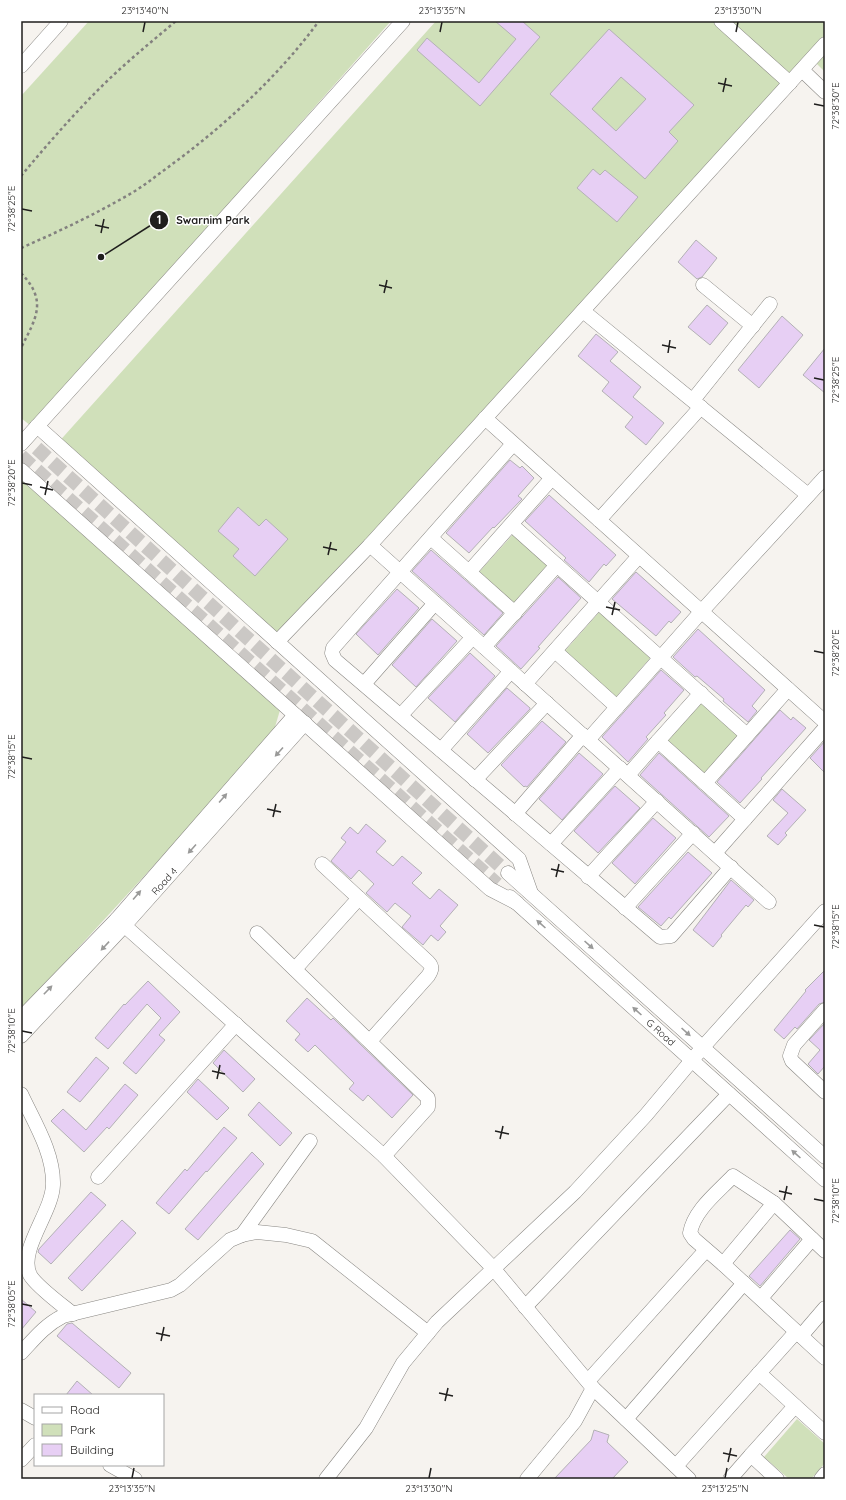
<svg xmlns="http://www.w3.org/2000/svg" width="846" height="1500" font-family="Quicksand,sans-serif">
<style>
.green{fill:#d0e0ba}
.building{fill:#e7cff4;stroke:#b3b1b5;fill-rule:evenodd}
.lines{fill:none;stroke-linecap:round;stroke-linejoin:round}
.minor-tunnel{stroke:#cbc8c5;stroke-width:14;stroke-dasharray:14 7;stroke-linecap:butt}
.minor-casing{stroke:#898783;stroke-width:15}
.path{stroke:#83817f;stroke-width:2.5;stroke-dasharray:3 3;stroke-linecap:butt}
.minor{stroke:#fff;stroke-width:14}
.oneway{fill:#9a9a99}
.ticks{fill:none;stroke:#1f1e1d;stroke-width:1.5}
.labels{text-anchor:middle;stroke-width:3;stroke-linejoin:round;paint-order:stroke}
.street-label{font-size:10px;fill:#1f1e1d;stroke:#fff}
.leader{fill:none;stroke:#1f1e1d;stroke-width:1.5}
.callout-dot{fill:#1f1e1d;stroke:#fff;stroke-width:1.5}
.mark-label{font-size:12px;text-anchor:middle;font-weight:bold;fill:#fff}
.callout-label{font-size:11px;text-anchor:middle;font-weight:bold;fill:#1f1e1d;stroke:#fff;stroke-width:3;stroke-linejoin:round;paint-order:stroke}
.neatline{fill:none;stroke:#1f1e1d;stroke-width:1.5}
.ticks-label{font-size:10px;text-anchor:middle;fill:#1f1e1d}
</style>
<rect width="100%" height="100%" fill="#f6f3ef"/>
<!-- green -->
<g class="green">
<path d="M89,21H391L31,426L21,418V96Z"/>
<path d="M436,21H825V72L809,56L271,643L56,445Z"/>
<path d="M21,471L283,700L272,737L21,1010Z"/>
<path d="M516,531L552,563L515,604L479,572Z"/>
<path d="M601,610L652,656L615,698L564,652Z"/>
<path d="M701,700L740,737L703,776L664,740Z"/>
<path d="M797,1419L825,1444V1463L811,1479H789L764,1457Z"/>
</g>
<!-- building -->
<g class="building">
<path d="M495,21H522L540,37L480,106L417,50L427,38L479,83L516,39Z"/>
<path d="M609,29L694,105L669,132L678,141L645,179L550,94ZM621,77L646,99L616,131L592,109Z"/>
<path d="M593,169L600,175L605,170L638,197L617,222L577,188Z"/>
<path d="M696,240L717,258L702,277L697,279L678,262Z"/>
<path d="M707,305L728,323L710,345L688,327Z"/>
<path d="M782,316L803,335L759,388L738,370Z"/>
<path d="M596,334L618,352L610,361L641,387L633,397L664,423L646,445L625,427L633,417L602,391L609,382L578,356Z"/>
<path d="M825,348V393L803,375Z"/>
<path d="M510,460L520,468L522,466L534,478L518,496L522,499L494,528L493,527L469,553L446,533Z"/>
<path d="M549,495L616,555L606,566L604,564L589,582L564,560L566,558L525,521Z"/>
<path d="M238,507L259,526L266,519L288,539L255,576L233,556L239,549L218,531Z"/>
<path d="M431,550L503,613L484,635L412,571Z"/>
<path d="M636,572L681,612L671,623L669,621L656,636L612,599Z"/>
<path d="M558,577L581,598L538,647L540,648L521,669L496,646Z"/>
<path d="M397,589L419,608L378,655L356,634Z"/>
<path d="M432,619L457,641L416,687L392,665Z"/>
<path d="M698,629L765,690L752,706L757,711L748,722L723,701L724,699L697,676L695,677L673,657Z"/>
<path d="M470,653L495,676L455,722L428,698Z"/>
<path d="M661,670L684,690L664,713L666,715L646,737L648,739L628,762L602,737Z"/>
<path d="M507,688L530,708V709L488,753L467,734Z"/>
<path d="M780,710L791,720L793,717L806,728L761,778L762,779L740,803L717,782Z"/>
<path d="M542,721L566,742L527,787L525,786L524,787L501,765Z"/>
<path d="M825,741V773L810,758Z"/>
<path d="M579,753L603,774L562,820L539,799Z"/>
<path d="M659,753L729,816L709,837L640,775Z"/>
<path d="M615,786L640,808L598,853L574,831Z"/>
<path d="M782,789L806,810L785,833L787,835L778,845L767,836L788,813L773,800Z"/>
<path d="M653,818L676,838L635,884L612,863Z"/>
<path d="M366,824L386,841L376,852L393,866L402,856L422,873L412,883L430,899L439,889L458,905L440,926L446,932L438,941L431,935L423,945L402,927L411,916L395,903L387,912L366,893L374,884L359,870L351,879L331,861L346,842L341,838L350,827L358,834Z"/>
<path d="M688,852L712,873L671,919L669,917L661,926L638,907Z"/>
<path d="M731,880L754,900L748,907L746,905L721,935L722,936L713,947L693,930Z"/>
<path d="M825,970V1002L819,1004L797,1029L795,1027L784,1039L774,1030L806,991L805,990Z"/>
<path d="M148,981L180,1012L159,1035L165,1040L136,1074L123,1063L161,1018L147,1004L108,1049L95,1038L124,1004L125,1005Z"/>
<path d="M307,998L331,1020L333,1018L413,1095L392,1118L368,1095L363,1101L349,1089L354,1083L315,1045L308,1052L295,1040L300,1034L286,1021Z"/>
<path d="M825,1023V1066L818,1074L808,1064L820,1050L809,1040Z"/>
<path d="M224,1050L255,1079L243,1092L213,1063Z"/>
<path d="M96,1057L109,1068L80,1102L67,1092Z"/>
<path d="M198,1079L229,1108L217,1120L187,1092Z"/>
<path d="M125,1084L138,1095L109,1129L107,1127L84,1152L51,1121L63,1109L86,1130Z"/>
<path d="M259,1102L292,1133L280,1146L248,1115Z"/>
<path d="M224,1127L237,1138L207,1172L206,1171L169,1214L156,1203L185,1169L187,1171Z"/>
<path d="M252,1152L264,1164L198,1240L185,1229Z"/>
<path d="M91,1192L106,1205L51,1264L38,1252L39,1249Z"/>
<path d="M122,1220L136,1233L82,1291L68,1278Z"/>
<path d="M790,1230L800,1239L760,1286L749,1276Z"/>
<path d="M21,1299L36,1312L21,1330Z"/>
<path d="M72,1323L131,1373L119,1388L57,1336L67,1324Z"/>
<path d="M77,1381L93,1395H66Z"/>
<path d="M594,1430L609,1435L607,1442L628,1462L612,1479H554L591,1440Z"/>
</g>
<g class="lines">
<!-- minor-tunnel -->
<g class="minor-tunnel">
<path d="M21,434L508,873"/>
<path d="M21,456L497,884"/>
</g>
<defs>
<g id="minor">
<path d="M721,21L790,83"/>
<path d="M21,66L61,21"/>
<path d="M802,70L825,92"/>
<path d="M703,285L753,326"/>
<path d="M583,311L808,495"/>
<path d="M693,400L770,304"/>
<path d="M485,418L825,722"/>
<path d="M37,426L519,859L531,893"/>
<path d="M21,444L403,21"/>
<path d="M513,444L333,648L332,653L335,660L660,937L671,936L731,867"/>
<path d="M21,470L490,889L517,903"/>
<path d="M599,520L701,407"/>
<path d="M512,525L747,735"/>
<path d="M431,538L469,572L552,478"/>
<path d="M370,545L769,902"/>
<path d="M469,572L515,613"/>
<path d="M277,642L370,545L825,44"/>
<path d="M484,647L557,565"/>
<path d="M555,651L617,707"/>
<path d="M364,684L435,603"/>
<path d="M525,684L639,556"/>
<path d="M401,715L473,637"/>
<path d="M588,740L701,612L825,477"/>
<path d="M658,741L701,693"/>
<path d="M441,750L511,671"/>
<path d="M628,775L658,741L745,819"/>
<path d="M475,780L547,703"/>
<path d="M705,783L788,689"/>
<path d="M515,814L583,735"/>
<path d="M551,844L620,768"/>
<path d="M715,853L825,728"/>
<path d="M322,864L428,962C433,967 432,970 428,976L370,1041"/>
<path d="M508,873L825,1157"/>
<path d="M588,877L657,801"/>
<path d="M510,897L825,1180"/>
<path d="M625,908L693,833"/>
<path d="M117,919L384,1156L493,1268L593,1388L689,1479"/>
<path d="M257,933L428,1098V1107L384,1156"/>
<path d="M295,969L359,898"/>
<path d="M825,1010L794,1045L790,1056L792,1061L825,1092"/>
<path d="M21,1018L117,919L295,715"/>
<path d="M21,1036L124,926L305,723"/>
<path d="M21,1094C34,1122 54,1153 53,1185C52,1213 18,1250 30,1275C36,1286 62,1305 73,1314"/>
<path d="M98,1177L236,1024"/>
<path d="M242,1235L310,1141"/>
<path d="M825,1251L774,1203L733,1176C718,1192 694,1210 690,1233L694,1239L723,1264L825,1358"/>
<path d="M723,1264L774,1203"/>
<path d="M761,1298L812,1239"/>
<path d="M525,1307L729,1094"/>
<path d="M801,1336L825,1308"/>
<path d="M21,1353C34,1339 45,1325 63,1316L171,1290L180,1285L230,1240L242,1235L257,1232L286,1235L312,1241L428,1333"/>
<path d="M759,1373L825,1433"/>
<path d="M588,1381L706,1250"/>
<path d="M21,1410L35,1418"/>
<path d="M626,1419L744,1283"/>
<path d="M751,1455L795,1406"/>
<path d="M21,1460L35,1445"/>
<path d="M110,1465L135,1479"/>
<path d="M676,1466L796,1332"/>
<path d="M326,1479L366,1428L403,1363L437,1322L575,1192L646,1115L703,1047L825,911"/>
<path d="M527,1479L575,1421L593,1388"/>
<path d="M730,1479L751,1455L777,1479"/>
<path d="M821,1479L825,1474"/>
</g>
</defs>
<!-- minor casing -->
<use href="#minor" class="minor-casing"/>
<!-- path -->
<g class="path">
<path d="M21,176C46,146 72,116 100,88C124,64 150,43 176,21"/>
<path d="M21,248C60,231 98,213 135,191C146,184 156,176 167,168C222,128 278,77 319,21"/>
<path d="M21,273C48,301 36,318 21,348"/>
</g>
<!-- minor -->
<use href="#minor" class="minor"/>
</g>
<!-- one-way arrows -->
<defs><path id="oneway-solid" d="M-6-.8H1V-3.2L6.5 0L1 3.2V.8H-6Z"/></defs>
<g class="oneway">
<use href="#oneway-solid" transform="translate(279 752) rotate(132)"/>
<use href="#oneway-solid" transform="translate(223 798) rotate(-49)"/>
<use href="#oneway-solid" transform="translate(192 849) rotate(132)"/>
<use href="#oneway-solid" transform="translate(137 895) rotate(-49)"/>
<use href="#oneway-solid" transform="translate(541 924) rotate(-138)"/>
<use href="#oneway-solid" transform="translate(589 945) rotate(42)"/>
<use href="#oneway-solid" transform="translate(105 946) rotate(133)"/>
<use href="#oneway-solid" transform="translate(48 990) rotate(-46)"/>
<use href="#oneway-solid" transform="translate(637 1011) rotate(-138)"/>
<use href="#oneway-solid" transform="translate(686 1032) rotate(42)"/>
<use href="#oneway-solid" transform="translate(796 1154) rotate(-138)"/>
</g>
<!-- ticks -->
<path class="ticks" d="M143,32L145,22M440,32L442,22M736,32L738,22M718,83L732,86M723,92L726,78M814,104L824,106M22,209L32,211M95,225L109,228M101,233L104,219M379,285L392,288M384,293L387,280M662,345L676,348M668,353L670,340M814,378L824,380M22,483L32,485M40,487L53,490M45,495L48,481M323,547L337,550M328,555L331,542M606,607L620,610M612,615L615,602M814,651L824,653M22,757L32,759M267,809L281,812M273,817L276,804M551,869L564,872M556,877L559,864M814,925L824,927M22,1031L32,1033M212,1071L225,1074M217,1079L220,1065M495,1131L509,1134M500,1139L503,1126M779,1191L792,1194M814,1199L824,1201M784,1200L787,1186M22,1304L32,1306M156,1333L170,1336M161,1341L164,1327M439,1393L453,1396M445,1401L448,1388M723,1453L737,1456M728,1462L731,1448M132,1478L134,1468M429,1478L431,1468M725,1478L727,1468"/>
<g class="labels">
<!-- street labels -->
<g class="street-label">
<text transform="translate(164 881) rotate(-48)" y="4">Road 4</text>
<text transform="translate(661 1032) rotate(42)" y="4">G Road</text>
</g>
</g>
<!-- callouts -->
<path class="leader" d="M101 257L159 220"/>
<g class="callout-dot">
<circle cx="101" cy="257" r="4"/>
<circle cx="159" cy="220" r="10"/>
</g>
<g class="mark-label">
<text x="159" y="224">1</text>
</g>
<g class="callout-label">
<text x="213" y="224">Swarnim Park</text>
</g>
<!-- border -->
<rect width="846" height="1500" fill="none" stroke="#ffffff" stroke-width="44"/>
<!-- legend -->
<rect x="34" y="1394" width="130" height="72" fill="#ffffff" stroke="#a5a5a5"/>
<rect x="42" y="1407" width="20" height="6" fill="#ffffff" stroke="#a5a5a5"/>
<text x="70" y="1414" font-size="12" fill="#1f1e1d">Road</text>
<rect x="42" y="1424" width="20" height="12" fill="#d0e0ba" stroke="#a5a5a5"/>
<text x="70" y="1434" font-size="12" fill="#1f1e1d">Park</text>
<rect x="42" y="1444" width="20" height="12" fill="#e7cff4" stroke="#a5a5a5"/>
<text x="70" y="1454" font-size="12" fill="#1f1e1d">Building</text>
<rect x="22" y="22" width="802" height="1456" class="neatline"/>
<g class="ticks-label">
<text x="145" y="14">23°13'40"N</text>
<text x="442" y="14">23°13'35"N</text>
<text x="738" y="14">23°13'30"N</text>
<text transform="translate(835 106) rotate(-90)" y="4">72°38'30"E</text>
<text transform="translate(11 209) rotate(-90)" y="4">72°38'25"E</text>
<text transform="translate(835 380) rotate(-90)" y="4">72°38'25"E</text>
<text transform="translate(11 483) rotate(-90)" y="4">72°38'20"E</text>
<text transform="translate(835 653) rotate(-90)" y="4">72°38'20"E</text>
<text transform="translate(11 757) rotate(-90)" y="4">72°38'15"E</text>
<text transform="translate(835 927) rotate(-90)" y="4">72°38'15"E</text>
<text transform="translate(11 1031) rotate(-90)" y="4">72°38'10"E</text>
<text transform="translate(835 1201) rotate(-90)" y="4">72°38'10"E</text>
<text transform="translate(11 1304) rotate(-90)" y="4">72°38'05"E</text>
<text x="132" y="1492">23°13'35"N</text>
<text x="429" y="1492">23°13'30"N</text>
<text x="725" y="1492">23°13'25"N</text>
</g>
</svg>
